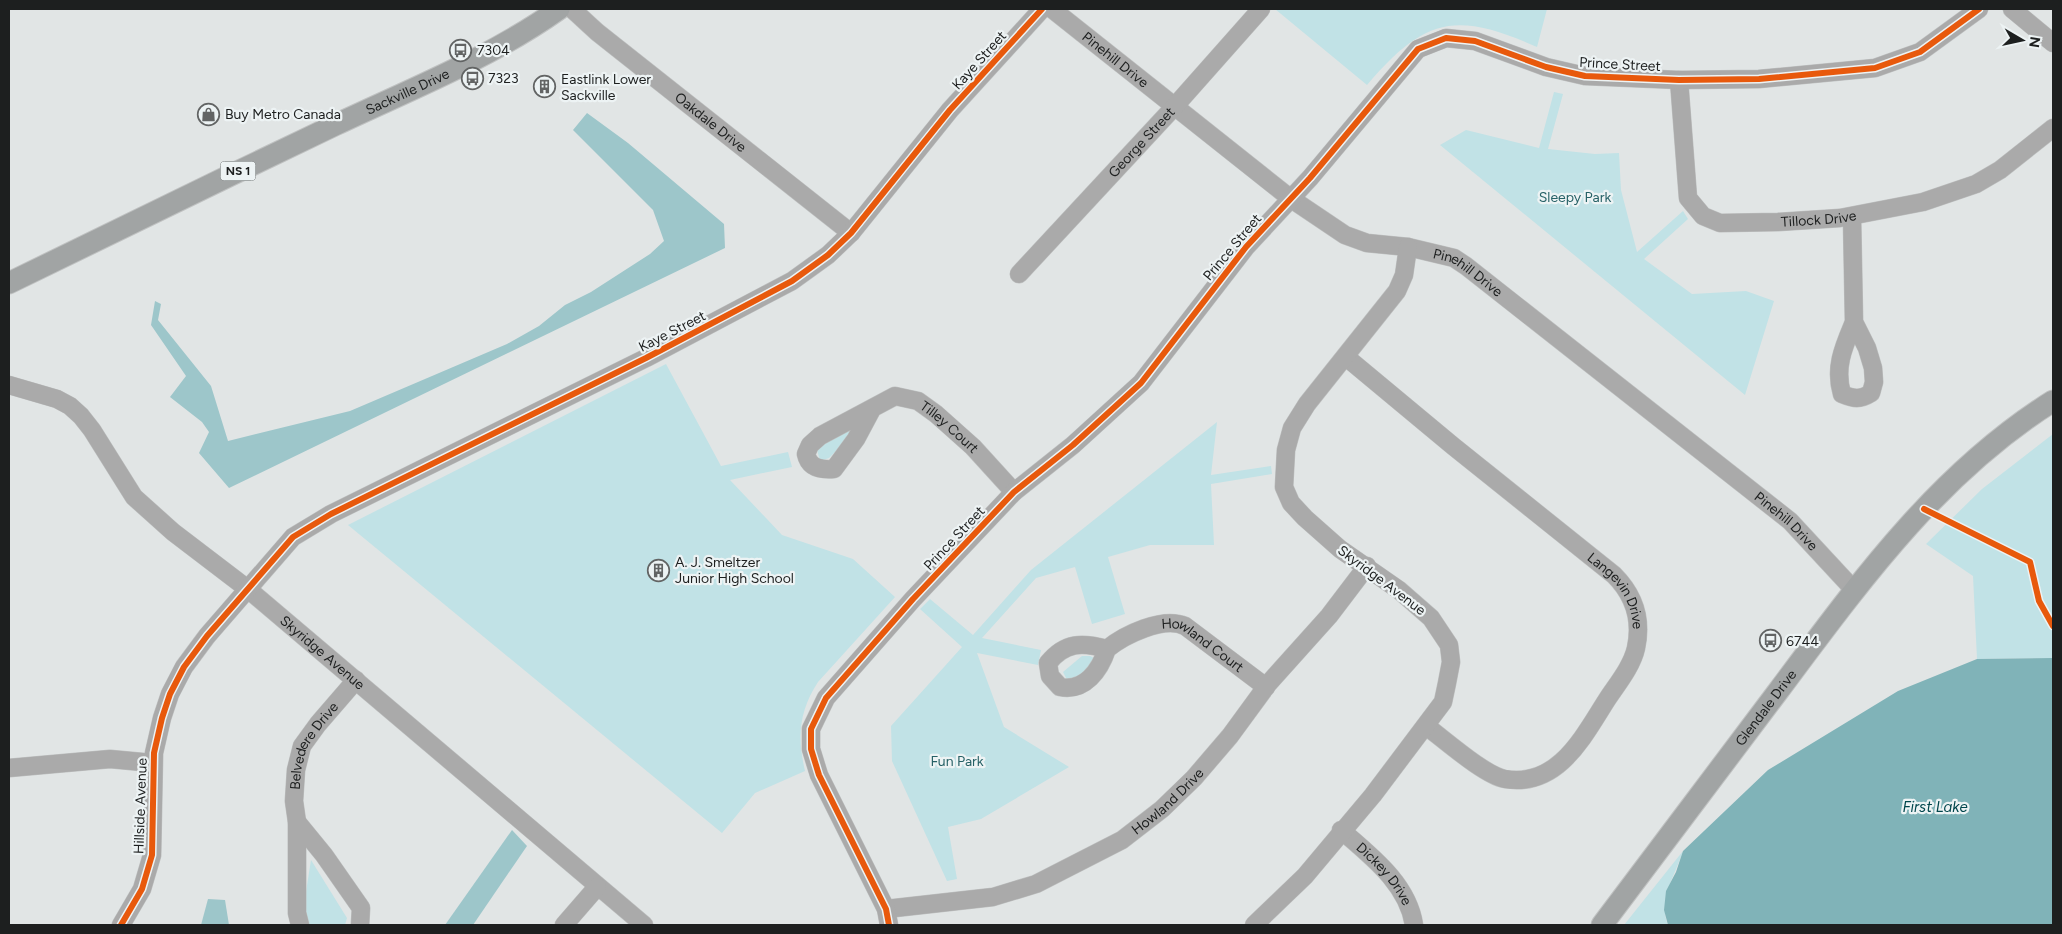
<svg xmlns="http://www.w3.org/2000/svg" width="2062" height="934" font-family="Figtree,sans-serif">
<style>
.green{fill:#c1e2e6}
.forest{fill:#9dc6ca}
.water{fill:#80b3b8}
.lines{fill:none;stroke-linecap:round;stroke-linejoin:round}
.minor-casing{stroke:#bfc1c1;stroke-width:19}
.major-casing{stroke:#bfc1c1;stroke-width:23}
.minor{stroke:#aaa;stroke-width:18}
.major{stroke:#a1a4a4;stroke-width:21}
.cycleway-casing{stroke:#edf3f4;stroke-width:9}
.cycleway{stroke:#e8590c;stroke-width:6}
.labels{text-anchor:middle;stroke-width:4.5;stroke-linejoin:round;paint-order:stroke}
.shield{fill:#edf3f4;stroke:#5b5f5f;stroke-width:1}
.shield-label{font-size:12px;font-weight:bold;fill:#1d1f1f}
.poi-label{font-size:14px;fill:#1d1f1f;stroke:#edf3f4;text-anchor:start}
.street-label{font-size:14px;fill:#1d1f1f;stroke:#edf3f4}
.park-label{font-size:14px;fill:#266166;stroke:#edf3f4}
.water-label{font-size:15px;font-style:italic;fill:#00464c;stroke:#edf3f4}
</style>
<rect width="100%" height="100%" fill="#e1e5e5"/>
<!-- green -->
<g class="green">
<path d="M1275,9H1547L1537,47C1456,11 1425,17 1367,85Z"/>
<path d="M1554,92L1563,94L1548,149L1595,154L1619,153L1621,190L1637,252L1683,211L1688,219L1644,259L1692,294L1746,291L1774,301L1745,395L1440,145L1466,130L1539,148Z"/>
<path d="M666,364L721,466L788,452L792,467L730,480L782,535L853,559L895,597L818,682C799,711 797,737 805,771L755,793L722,833L348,525Z"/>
<path d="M1217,422L1211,475L1271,466L1272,474L1211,484L1214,545H1150L1108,557L1125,614L1092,624L1075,567L1036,578L982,638L1041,650L1038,665L977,653L1004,727L1069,767L981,819L948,827L957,879L947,881L892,761L891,726L962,647L920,609L930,599L973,635L1031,570Z"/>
<path d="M844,429L856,431L829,458L820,461L816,446Z"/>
<path d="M2053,434V658L1977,659L1973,576L1926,544L1982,489Z"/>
<path d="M1082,656H1090L1098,660L1082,678L1067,680L1063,672Z"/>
<path d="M1683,851C1675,876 1658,899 1668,925H1624Z"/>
<path d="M311,860L347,918L345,925L305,924V898Z"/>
</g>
<!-- forest -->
<g class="forest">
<path d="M587,113L628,143L724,224L725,248L229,488L199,453L209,432L202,422L170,397L186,376L151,325L155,301L161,304L158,320L211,386L228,441L350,411L507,344L539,326L565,305L591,292L650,254L664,241L653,210L573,130Z"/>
<path d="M512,830L527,846L473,925H445Z"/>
<path d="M208,899L225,900L229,925H201Z"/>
</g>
<!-- water -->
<path class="water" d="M2053,658V925H1668L1664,910L1666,891L1676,872L1683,851L1768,770L1898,691L1977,659Z"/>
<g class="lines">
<defs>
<g id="minor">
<path id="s1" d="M572,9L597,32L851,233"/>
<path id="s2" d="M1052,9L1290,198L1345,235L1367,243L1408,247L1454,258L1466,266L1790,521L1854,590"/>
<path d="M2012,9L2053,43"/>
<path id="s3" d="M1679,80L1688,198L1703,216L1720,223L1778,222L1840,218L1923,202L1976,184L2000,170L2053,128"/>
<path d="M1852,217L1854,322L1867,348L1873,368L1874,382L1871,393C1860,400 1854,399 1842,394C1834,367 1844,346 1854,322"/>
<path id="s4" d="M1019,274L1175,106L1261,9"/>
<path id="s5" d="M1346,357L1453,446L1614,575C1634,595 1642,620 1636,648C1632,666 1618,683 1608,698C1584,735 1559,788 1505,779C1484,775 1445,740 1426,726"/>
<path id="s6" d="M9,385L57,399L70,406L81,416L92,430L134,497L173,532L249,590L644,925"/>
<path id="s7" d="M872,409L856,439L834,469C821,470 809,468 806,454L810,445L820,436L895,396L918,401L936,414L973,447L1014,492"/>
<path id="s8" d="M1107,649C1100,670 1085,692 1060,687L1050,676L1048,663C1065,642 1082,642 1107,649C1124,635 1163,616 1185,626L1266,687"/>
<path d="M9,768L110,759L153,763"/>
<path d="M297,822L324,855L361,908L360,925"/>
<path id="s9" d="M1341,830C1371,856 1408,884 1414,925"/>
<path id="s10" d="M886,909L993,897L1036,884L1122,840L1162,809L1194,778L1230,736L1268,684L1329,616L1367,566"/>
<path d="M121,925L142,889L152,855L154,753L162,718L170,694L184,667L207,636L293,537L331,514L646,358L792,281L828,255L851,233L950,110L1042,9"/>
<path id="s11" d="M300,925L297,913V822L294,801L296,770L302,746L318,724L356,680"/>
<path d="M564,925L597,887"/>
<path d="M889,925L886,909L819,775L811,749V729L826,698L913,599L1014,492L1073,445L1141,383L1246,247L1310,178L1418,49L1446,38L1475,41L1546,67L1585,76L1679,80L1759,79L1875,68L1920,52L1979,9"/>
<path d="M1254,925L1305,876L1373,795L1443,702L1447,683L1451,662L1449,645L1431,618L1399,590L1340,549L1305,518L1291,503L1284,487L1286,450L1292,428L1307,404L1397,291L1404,275L1408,247"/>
</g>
<g id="major">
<path id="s12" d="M9,283C117,230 226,177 335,125C411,89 490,58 559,9"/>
<path id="s13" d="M1602,925C1661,847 1720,768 1779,690C1859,583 1938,473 2053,401"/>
</g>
</defs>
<!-- minor casing -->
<use href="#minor" class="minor-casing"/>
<!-- major casing -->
<use href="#major" class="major-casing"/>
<!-- minor -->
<use href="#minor" class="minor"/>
<!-- major -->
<use href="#major" class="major"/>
<defs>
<g id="cycleway">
<path d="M1924,509L2030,562L2039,601L2053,626"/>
<path d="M121,925L142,889L152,855L154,753L162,718L170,694L184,667L207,636L293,537L331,514L646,358L792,281L828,255L851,233L950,110L1042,9"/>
<path d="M889,925L886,909L819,775L811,749V729L826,698L913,599L1014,492L1073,445L1141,383L1246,247L1310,178L1418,49L1446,38L1475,41L1546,67L1585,76L1679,80L1759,79L1875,68L1920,52L1979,9"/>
</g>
</defs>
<!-- cycleway casing -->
<use href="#cycleway" class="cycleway-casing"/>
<!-- cycleway -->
<use href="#cycleway" class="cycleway"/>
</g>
<!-- icons -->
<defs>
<symbol id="bus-ring" viewBox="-11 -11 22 22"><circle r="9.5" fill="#edf3f4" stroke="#626464" stroke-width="1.5"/><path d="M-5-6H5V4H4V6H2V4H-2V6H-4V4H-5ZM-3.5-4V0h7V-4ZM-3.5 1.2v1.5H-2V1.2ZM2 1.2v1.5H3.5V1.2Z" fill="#626464"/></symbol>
<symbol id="building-ring" viewBox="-11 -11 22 22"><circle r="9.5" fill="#edf3f4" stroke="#626464" stroke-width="1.5"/><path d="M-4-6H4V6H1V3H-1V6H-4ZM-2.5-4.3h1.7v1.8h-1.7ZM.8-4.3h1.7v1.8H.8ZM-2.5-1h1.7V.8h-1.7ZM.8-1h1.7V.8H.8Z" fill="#626464"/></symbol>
<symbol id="shop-ring" viewBox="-11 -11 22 22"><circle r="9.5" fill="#edf3f4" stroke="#626464" stroke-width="1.5"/><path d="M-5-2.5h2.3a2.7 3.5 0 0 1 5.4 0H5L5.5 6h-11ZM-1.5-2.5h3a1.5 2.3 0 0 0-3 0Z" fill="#626464"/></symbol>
</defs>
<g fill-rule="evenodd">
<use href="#bus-ring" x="448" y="38" width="25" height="25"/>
<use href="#bus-ring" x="460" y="66" width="25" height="25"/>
<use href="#building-ring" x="532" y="74" width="25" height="25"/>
<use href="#shop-ring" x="196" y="102" width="25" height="25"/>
<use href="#building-ring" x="646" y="558" width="25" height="25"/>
<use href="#bus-ring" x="1758" y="628" width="25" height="25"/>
</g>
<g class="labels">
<!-- shield labels -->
<rect class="shield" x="220.5" y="161.5" width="35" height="19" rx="4"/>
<g class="shield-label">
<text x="238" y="175">NS 1</text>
</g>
<!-- poi labels -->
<g class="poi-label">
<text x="477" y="55">7304</text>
<text x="488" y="83">7323</text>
<text x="561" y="84">Eastlink Lower<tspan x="561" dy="16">Sackville</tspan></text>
<text x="225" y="119">Buy Metro Canada</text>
<text x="675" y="567">A. J. Smeltzer<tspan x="675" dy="16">Junior High School</tspan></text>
<text x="1786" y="646">6744</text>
</g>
<!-- street labels -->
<g class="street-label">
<text dy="5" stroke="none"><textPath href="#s2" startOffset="81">Pinehill Drive</textPath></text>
<text transform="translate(979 60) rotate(-48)" y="5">Kaye Street</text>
<text transform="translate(1620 64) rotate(3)" y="5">Prince Street</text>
<text dy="5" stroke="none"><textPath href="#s12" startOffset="442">Sackville Drive</textPath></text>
<text dy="5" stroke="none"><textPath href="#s1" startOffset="179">Oakdale Drive</textPath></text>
<text dy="5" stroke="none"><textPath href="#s4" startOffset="180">George Street</textPath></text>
<text dy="5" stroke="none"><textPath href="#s3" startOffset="259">Tillock Drive</textPath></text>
<text transform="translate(1232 247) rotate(-50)" y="5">Prince Street</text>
<text dy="5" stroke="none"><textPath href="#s2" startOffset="501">Pinehill Drive</textPath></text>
<text transform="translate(672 331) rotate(-27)" y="5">Kaye Street</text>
<text dy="5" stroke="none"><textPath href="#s7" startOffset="279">Tilley Court</textPath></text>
<text dy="5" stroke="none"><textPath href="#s2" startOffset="906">Pinehill Drive</textPath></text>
<text transform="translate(954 538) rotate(-47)" y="5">Prince Street</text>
<text transform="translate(1382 580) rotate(37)" y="5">Skyridge Avenue</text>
<text dy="5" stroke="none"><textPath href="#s5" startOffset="360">Langevin Drive</textPath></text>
<text dy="5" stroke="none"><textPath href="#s8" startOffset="268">Howland Court</textPath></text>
<text dy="5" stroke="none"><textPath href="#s6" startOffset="421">Skyridge Avenue</textPath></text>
<text dy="5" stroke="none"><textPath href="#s13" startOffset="272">Glendale Drive</textPath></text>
<text dy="5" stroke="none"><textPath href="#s11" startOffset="185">Belvedere Drive</textPath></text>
<text dy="5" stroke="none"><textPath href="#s10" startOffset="309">Howland Drive</textPath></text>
<text transform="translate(140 806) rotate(-88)" y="5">Hillside Avenue</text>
<text dy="5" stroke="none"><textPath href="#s9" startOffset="62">Dickey Drive</textPath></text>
</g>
<!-- park labels -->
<g class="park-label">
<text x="1575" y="202">Sleepy Park</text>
<text x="957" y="766">Fun Park</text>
</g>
<!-- water labels -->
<g class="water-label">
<text x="1935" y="812">First Lake</text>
</g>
</g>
<!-- border -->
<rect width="2062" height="934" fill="none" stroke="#1d1f1f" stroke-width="20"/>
<!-- north arrow -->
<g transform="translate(2022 40) rotate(99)" stroke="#edf3f4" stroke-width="4" paint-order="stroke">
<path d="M0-4L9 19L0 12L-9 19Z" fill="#1d1f1f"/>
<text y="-8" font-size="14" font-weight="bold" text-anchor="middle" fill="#1d1f1f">N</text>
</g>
</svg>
